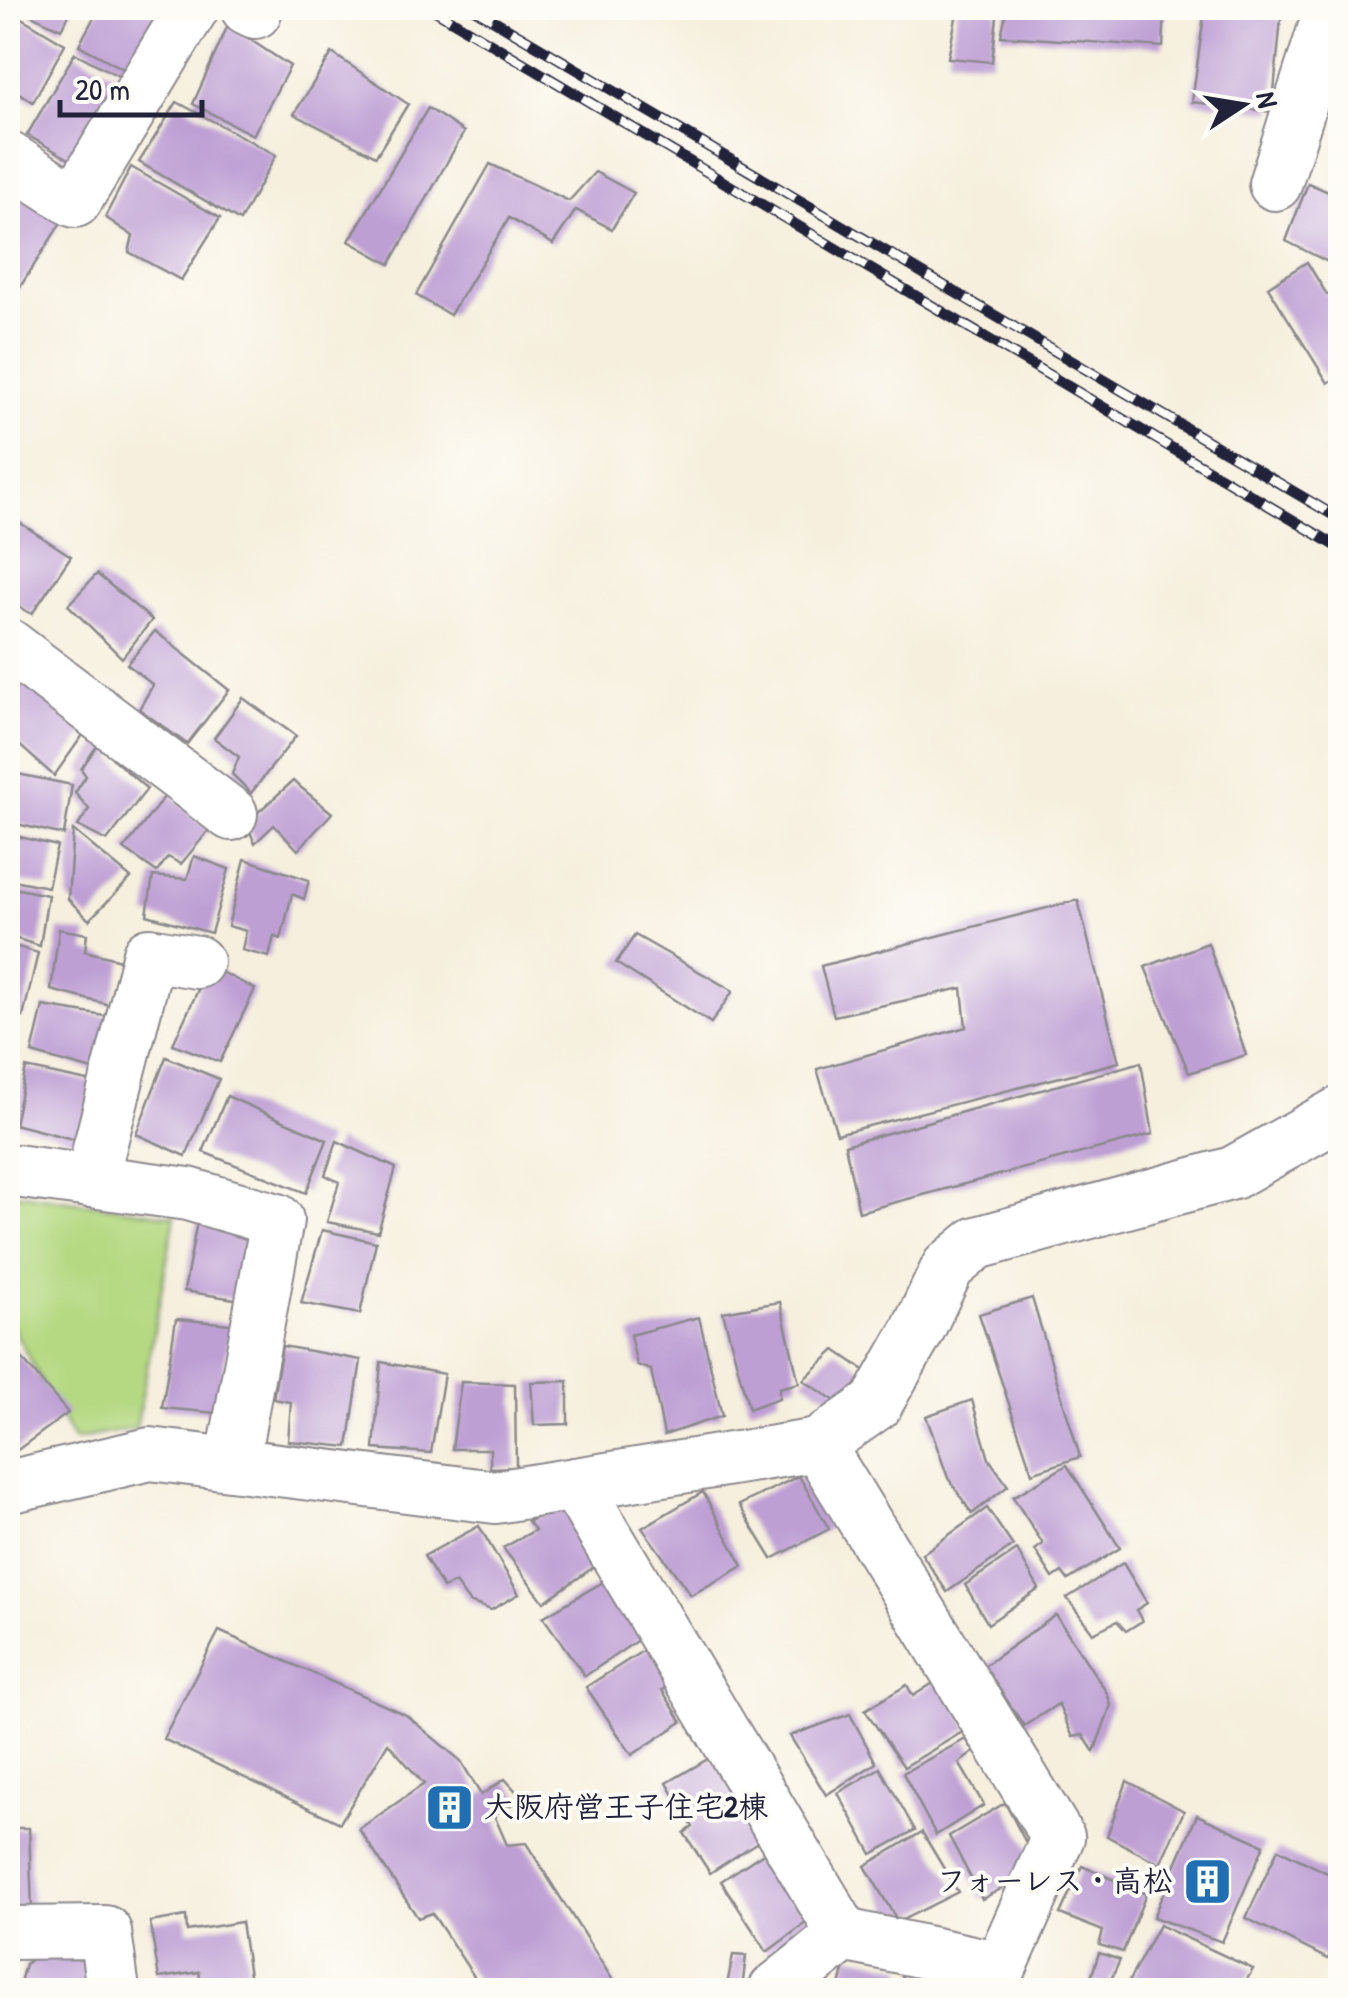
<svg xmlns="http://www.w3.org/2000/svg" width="1348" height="1998" font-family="'Patrick Hand','Klee One',sans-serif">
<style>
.green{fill:#b5d982;stroke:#6c7e5e;stroke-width:2.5}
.building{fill:#bd9fd4}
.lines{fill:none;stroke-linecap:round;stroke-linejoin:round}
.street-casing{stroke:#8c888c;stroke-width:56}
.street{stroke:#fff;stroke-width:52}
.rail-casing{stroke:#22223b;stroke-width:11}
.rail{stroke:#fdfcf7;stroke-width:8;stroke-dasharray:22;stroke-linecap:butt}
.labels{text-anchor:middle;stroke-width:8;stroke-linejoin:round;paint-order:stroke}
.poi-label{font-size:30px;font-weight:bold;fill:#22223b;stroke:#fdfcf7;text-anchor:start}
</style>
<rect width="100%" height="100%" fill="#fdfcf7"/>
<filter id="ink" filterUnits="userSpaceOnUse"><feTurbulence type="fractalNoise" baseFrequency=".01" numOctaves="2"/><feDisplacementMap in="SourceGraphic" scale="20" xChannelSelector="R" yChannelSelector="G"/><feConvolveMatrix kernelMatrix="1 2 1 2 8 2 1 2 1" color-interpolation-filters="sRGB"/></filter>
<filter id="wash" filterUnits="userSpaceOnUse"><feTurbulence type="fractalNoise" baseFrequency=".0048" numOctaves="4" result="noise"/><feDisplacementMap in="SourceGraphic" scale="40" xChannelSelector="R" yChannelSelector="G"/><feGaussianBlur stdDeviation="2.25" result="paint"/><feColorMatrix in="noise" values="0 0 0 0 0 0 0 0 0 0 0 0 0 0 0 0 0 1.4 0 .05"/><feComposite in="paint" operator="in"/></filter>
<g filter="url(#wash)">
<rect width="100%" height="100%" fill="#f6efdd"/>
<!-- green -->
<path class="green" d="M8,1192L175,1216L136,1428L74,1440L8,1319Z"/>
<g id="blocks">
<!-- building -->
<g class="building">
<path d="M34,8H73L61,29L31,15Z"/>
<path d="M99,8H150L149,10L163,18L133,74L79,45Z"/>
<path d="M958,8H998L992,62L948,58Z"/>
<path d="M1007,8H1165L1163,47L1001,36Z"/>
<path d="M1205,8H1282L1272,112L1192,102Z"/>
<path d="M15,14L65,44L33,102L8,86V25Z"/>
<path d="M228,25L290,66L253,135L193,104Z"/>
<path d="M75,53L126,80L78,164L27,135Z"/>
<path d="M332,53L408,104L376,156L294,114Z"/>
<path d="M177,102L276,155L240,221L139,162Z"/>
<path d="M428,108L464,132L390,264L349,241Z"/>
<path d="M490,164L569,201L595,172L634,193L612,229L576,210L553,244L509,218L450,315L416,295Z"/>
<path d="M131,167L220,218L181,280L129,252L133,236L105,217Z"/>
<path d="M8,180L64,218L17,292L8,285Z"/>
<path d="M1308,183L1340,197V268L1286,241Z"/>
<path d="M1307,262L1327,295L1340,285V375L1328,383L1268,287Z"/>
<path d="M8,515L71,556L32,614L8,601Z"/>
<path d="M97,574L152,620L122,658L68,605Z"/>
<path d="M155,631L229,690L187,744L139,709L153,685L127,664Z"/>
<path d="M16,673L85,732L54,776L8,735V686Z"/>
<path d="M243,698L296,736L251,793L232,774L239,757L214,738Z"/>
<path d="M99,743L115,752L113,759L147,789L107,841L78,826L89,809L75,793L86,776L81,769Z"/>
<path d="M8,772L72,785L64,835L8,822Z"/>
<path d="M293,781L332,813L298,850L274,825L255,843L246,823Z"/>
<path d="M168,792L210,829L181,864L168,857L157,872L124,849Z"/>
<path d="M73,830L131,878L89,920L68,899Z"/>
<path d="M8,834L57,846L48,887L8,879Z"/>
<path d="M194,856L229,869L211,933L147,915L153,876L187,879Z"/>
<path d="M245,859L309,880L304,899L292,894L281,939L274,936L269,957L242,950L246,931L228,926Z"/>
<path d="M8,887L48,895L40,946L8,936Z"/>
<path d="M1078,900L1119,1062L837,1134L817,1069L966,1027L962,988L834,1016L821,966Z"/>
<path d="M59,929L87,934L85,951L124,961L110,1005L51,990Z"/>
<path d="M635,935L733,991L711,1023L616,963Z"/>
<path d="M1208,943L1246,1055L1189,1073L1145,967Z"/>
<path d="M8,944L38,953L23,1017L8,1014Z"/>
<path d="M209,966L255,989L220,1062L173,1044Z"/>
<path d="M43,1006L111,1017L96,1071L32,1053Z"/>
<path d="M166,1057L219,1079L186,1156L136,1134Z"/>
<path d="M1141,1062L1153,1134L859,1212L845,1145Z"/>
<path d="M26,1068L97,1083L80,1141L14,1124Z"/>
<path d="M227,1096L327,1140L306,1193L203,1152Z"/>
<path d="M337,1141L396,1168L378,1232L327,1222L339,1182L325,1175Z"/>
<path d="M198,1216L254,1227L241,1300L184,1291Z"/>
<path d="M322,1230L376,1242L360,1314L301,1303Z"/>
<path d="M1032,1298L1080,1457L1032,1473L979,1314Z"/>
<path d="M780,1302L799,1383L779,1388V1398L749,1409L723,1312Z"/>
<path d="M699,1317L722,1416L664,1435L651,1370L637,1365L630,1335Z"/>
<path d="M176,1319L231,1324L216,1413L162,1408Z"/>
<path d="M8,1342L68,1413L12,1454L8,1448Z"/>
<path d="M282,1346L361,1360L348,1447L288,1441L291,1402L273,1399Z"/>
<path d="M835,1350L870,1374L840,1404L803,1380Z"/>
<path d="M381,1362L444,1374L431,1453L374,1449Z"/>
<path d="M568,1381V1424L534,1425L531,1382Z"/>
<path d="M461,1382L515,1384L516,1467L490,1468V1449H452Z"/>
<path d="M972,1400L989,1459L1008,1486L972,1514L948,1478L926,1416Z"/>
<path d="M1067,1465L1120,1548L1068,1580L1062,1572L1053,1578L1035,1550L1043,1544L1013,1497Z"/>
<path d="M799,1476L829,1529L772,1559L739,1505Z"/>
<path d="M703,1492L743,1566L691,1595L642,1528Z"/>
<path d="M563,1506L601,1562L544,1602L503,1548L535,1530L528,1521Z"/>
<path d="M987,1508L1013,1546L947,1592L922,1554Z"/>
<path d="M479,1526L519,1594L491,1610L469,1602L455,1583L443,1588L424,1556Z"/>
<path d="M1017,1550L1039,1589L988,1624L965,1585Z"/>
<path d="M1123,1563L1147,1603L1136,1610L1142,1621L1126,1631L1117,1621L1093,1633L1067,1598Z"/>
<path d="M610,1578L645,1635L585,1676L543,1617Z"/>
<path d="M1056,1615L1107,1693L1111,1705L1094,1752L1083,1735L1073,1737L1058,1704L1024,1726L984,1666Z"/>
<path d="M219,1631L406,1715L461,1761L481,1795L505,1779L522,1798L494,1815L507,1845L526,1843L619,1990H483L432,1913L418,1918L359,1829L424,1784L388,1743L340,1823L163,1739Z"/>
<path d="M652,1645L673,1683L662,1690L682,1722L632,1755L586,1687Z"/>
<path d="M941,1678L969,1728L904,1767L865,1710L907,1685L913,1696Z"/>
<path d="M850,1714L876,1763L826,1795L790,1736Z"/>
<path d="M966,1739L974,1752L959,1763L984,1805L936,1835L903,1773Z"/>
<path d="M713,1756L765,1837L710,1873L684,1833L693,1827L667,1783Z"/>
<path d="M880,1768L915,1830L872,1854L838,1793Z"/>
<path d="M1127,1781L1184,1811L1160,1864L1107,1836Z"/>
<path d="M1005,1803L1033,1856L1021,1878L982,1899L949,1836Z"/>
<path d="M1197,1815L1264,1845L1222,1942L1153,1917Z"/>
<path d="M8,1828H29L32,1910H8Z"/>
<path d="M922,1832L958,1892L898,1922L865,1866Z"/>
<path d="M1278,1849L1340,1879V1937L1328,1959L1246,1918Z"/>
<path d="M768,1850L810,1920L767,1952L721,1881Z"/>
<path d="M1082,1866L1146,1894L1123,1952L1099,1945L1103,1931L1060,1914Z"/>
<path d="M186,1916L187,1931L241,1922L250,1982L202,1989L199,1972L159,1978L150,1922Z"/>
<path d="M1159,1925L1253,1969L1241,1990H1124Z"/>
<path d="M1099,1953L1120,1960L1107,1988L1090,1980Z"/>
<path d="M38,1955L89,1956L93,1990H18L25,1964Z"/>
<path d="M733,1955L746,1956L742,1989L739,1990H726Z"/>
<path d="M848,1955L904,1967L900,1990H839Z"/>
<path d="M926,1968L996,1990H924Z"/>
</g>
</g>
</g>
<g filter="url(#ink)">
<use href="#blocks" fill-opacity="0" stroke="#8c888c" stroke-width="2.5"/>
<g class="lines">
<defs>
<g id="street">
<path d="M247,8L255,12"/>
<path d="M8,158L75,201L192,8"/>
<path d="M1275,184L1331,8"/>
<path d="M8,645L231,814"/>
<path d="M8,1170L188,1194L277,1220L232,1464"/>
<path d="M91,1181L149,954L197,962"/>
<path d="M575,1484L844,1935"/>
<path d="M8,1487L150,1454L495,1497L818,1445L876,1404L917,1332L948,1267L977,1243L1233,1173L1340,1113"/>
<path d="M8,1933L105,1932L113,1990"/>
<path d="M775,1990L844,1935L1000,1968L1058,1837L818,1445"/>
</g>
</defs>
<!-- street casing -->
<use href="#street" class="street-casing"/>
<!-- street -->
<use href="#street" class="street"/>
<defs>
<g id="rail">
<path d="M431,8L1340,548"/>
<path d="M473,8L1340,519"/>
</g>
</defs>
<!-- rail casing -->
<use href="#rail" class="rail-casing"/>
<!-- rail -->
<use href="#rail" class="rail"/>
</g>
</g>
<!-- icons -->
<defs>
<symbol id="building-square" viewBox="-11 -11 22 22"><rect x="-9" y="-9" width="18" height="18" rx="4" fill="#1f6fb2" stroke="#fdfcf7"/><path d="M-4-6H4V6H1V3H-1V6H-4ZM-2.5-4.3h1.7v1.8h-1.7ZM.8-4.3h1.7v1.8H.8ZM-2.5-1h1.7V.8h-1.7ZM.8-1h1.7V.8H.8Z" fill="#fff"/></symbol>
</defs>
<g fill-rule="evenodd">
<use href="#building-square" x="422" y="1780" width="55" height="55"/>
<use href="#building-square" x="1180" y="1854" width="55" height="55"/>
</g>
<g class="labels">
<!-- poi labels -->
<g class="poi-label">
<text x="484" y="1817">大阪府営王子住宅2棟</text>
<text x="1173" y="1891" text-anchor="end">フォーレス・高松</text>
</g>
</g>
<!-- margin -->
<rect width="1348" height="1998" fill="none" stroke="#fdfcf7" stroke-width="40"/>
<!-- north arrow -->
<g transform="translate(1243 105) rotate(78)" stroke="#fdfcf7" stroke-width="8" paint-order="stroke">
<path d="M0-8L18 38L0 25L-18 38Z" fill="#22223b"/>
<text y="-15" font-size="28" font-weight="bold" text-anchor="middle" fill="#22223b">N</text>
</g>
<!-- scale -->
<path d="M60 100v15h142v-15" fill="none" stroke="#22223b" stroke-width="5"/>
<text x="75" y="100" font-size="30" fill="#22223b" stroke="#fdfcf7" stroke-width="8" paint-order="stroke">20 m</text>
</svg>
